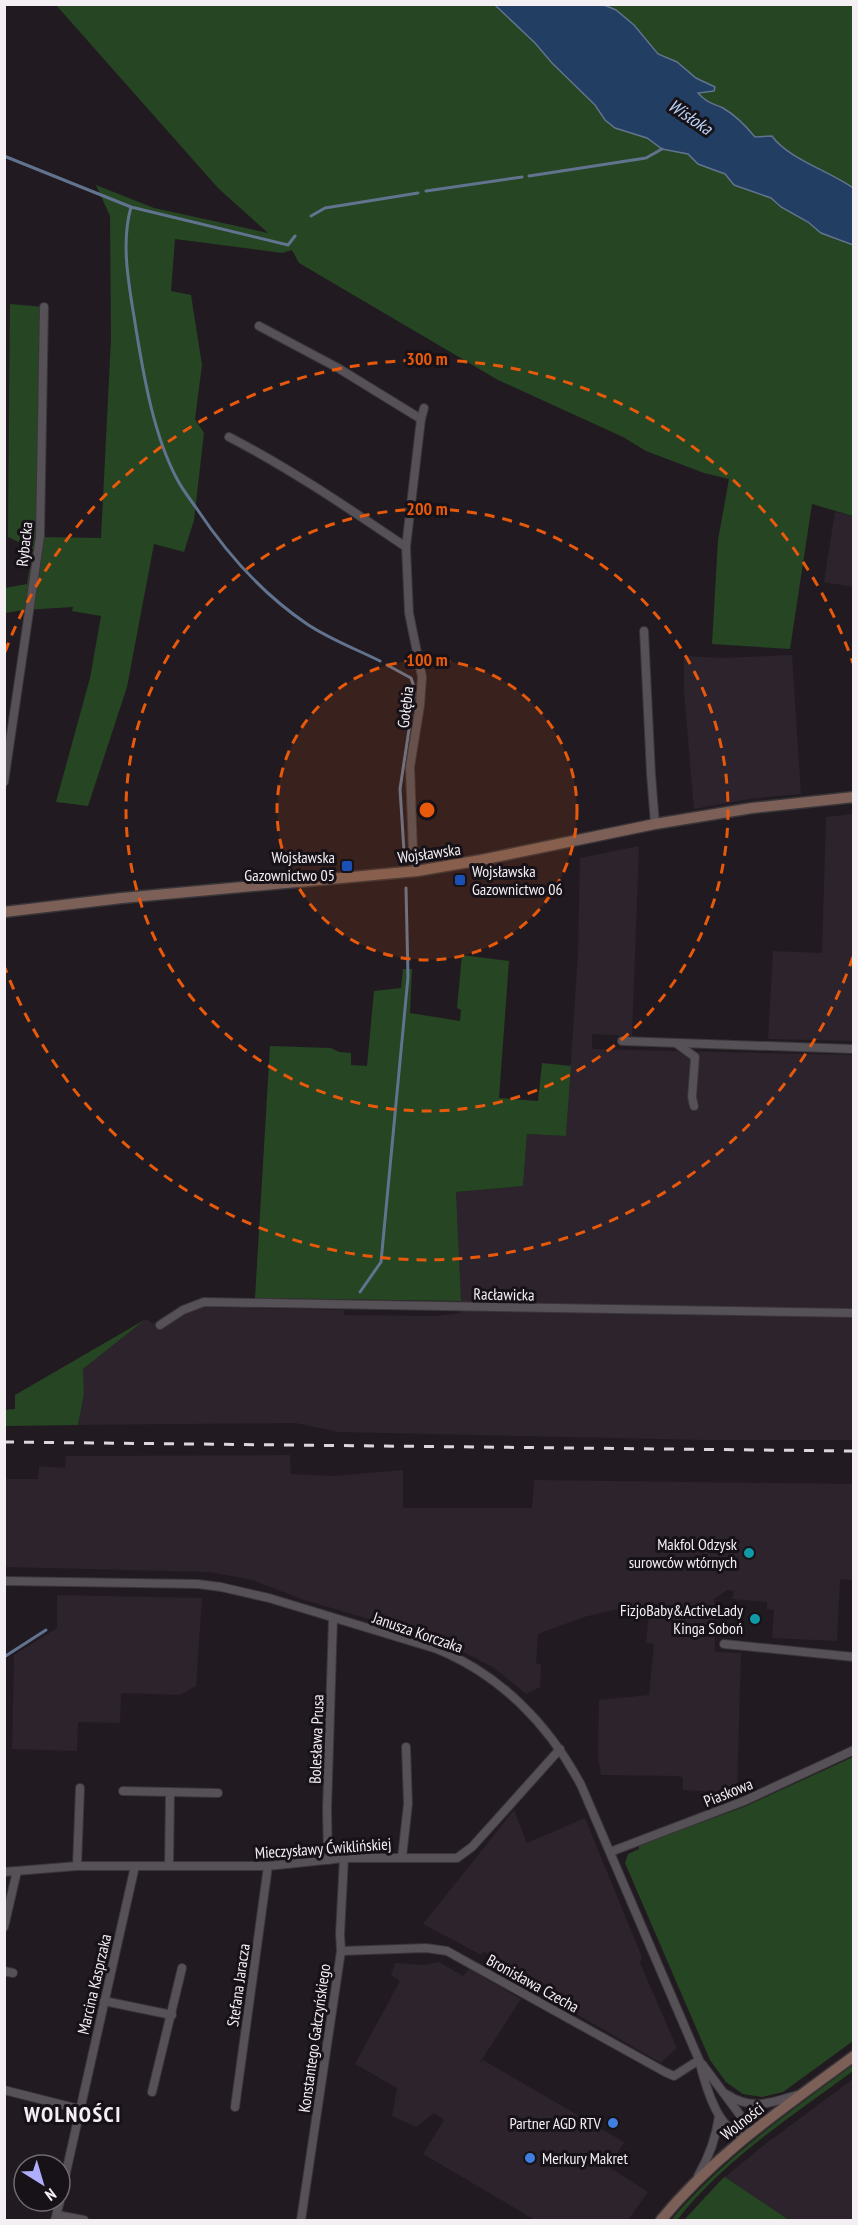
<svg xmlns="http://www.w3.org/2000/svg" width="858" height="2225" font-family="'PT Sans Narrow',sans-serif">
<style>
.built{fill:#2c232d}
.green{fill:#264522}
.water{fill:#223e62;stroke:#61738e;stroke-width:1.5}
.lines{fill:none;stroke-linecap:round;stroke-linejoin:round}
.stream{stroke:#61738e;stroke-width:3}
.street-casing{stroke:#393539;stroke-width:10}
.secondary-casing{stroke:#393539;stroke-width:13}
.street{stroke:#565057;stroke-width:8}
.secondary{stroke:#7c6057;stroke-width:10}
.rail{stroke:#dbd6db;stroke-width:3;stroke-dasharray:10 10;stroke-linecap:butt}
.ring{fill:none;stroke:#e8590c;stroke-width:3;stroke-dasharray:10 8}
.transit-dot{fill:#1a4fb4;stroke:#171218;stroke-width:2}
.culture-dot{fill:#0f9aa8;stroke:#171218;stroke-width:2}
.shop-dot{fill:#3f7fe0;stroke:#171218;stroke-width:2}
.labels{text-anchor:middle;stroke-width:6;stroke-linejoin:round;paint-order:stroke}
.street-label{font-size:16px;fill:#f3eff3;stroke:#171218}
.poi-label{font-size:16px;fill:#f3eff3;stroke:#171218;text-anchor:end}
.water-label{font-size:18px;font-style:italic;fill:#b8d4f9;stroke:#171218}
.district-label{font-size:22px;font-weight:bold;letter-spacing:1.5px;fill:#f3eff3;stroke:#171218}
.centre{fill:#e8590c;stroke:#171218;stroke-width:3}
.ring-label{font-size:18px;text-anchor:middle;font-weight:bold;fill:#e8590c;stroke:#171218;stroke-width:6;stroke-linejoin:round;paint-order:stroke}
</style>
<rect width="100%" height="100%" fill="#211b21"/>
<!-- built -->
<g class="built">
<path d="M835,512L853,516V587L824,582Z"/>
<path d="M792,655L801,794L750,799L694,809L684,692V656L723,658Z"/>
<path d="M853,814V1041L768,1039L773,951L822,953L826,817Z"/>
<path d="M639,846L632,1036L592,1034V1049L853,1055V1440H706L339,1432L295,1423L78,1425L84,1394L83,1369L146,1319L153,1323L164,1325L202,1307L344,1310V1315L436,1316L461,1313L456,1192L523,1186L527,1134L566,1136L578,953L580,858Z"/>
<path d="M290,1455L291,1474L334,1476L403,1470V1508H532L534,1480L853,1484V1580L840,1579L837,1641L772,1638L774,1610L767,1609V1602L732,1599L734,1591L727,1590L714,1599L715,1652L741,1653L737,1793L683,1790V1778L680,1776L601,1775L598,1756L599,1700L649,1695L654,1644L646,1643L649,1612L618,1609L584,1617L538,1634L536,1663L541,1665L540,1687L526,1694L493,1667L437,1639L304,1600L252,1580L210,1572L5,1567V1479H38L39,1466L65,1468L66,1456Z"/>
<path d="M57,1595L202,1598L196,1686L180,1695L121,1693L120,1723L78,1722L77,1751L12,1749L14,1655L57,1628Z"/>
<path d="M514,1810L527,1843L585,1818L642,1957L640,1963L677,2048L661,2063L487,1962L490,1955L484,1952L481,1955L423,1924Z"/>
<path d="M439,1962L463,1976L469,1969L521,1999L479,2064L483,2060L624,2142L609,2167L648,2192L628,2220H535L423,2154L444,2120L434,2113L416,2127L392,2116L397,2088L355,2064L400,1981L391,1975L395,1963L424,1965Z"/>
<path d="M853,2079V2220H789L725,2177L764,2145Z"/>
</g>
<!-- green -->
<g class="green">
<path d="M56,5H495L535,43L552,63L595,105L605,120L615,128L647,138L662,149L688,154L698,164L725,174L734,185L771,198L781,207L808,222L821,233L853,245V516L812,504L790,649L712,644L718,540L729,479L704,473L646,451L623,437L498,380L299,263L292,250L282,253L175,239L171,291L191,295L202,365L195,419L204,433L194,520L184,552L154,544L127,687L88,806L56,802L90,678L101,616L72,611L73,607L24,610L5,613V588L27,584L33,549L8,537L10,304L44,307L40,537L101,538L111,339L110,216L96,185L154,208L268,233L218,188Z"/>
<path d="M604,5H853V188C830,172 788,158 772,136L755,137C747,126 734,114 722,108C710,102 709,103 698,93H707L703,80L696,78L677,62L658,54L634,25L617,10Z"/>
<path d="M462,955L509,961L499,1098L538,1101L542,1063L571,1066L566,1136L527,1134L523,1186L456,1192L461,1301L255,1298L270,1046L331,1048L339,1052L351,1053V1065L367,1066L374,991L401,988L403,969H412L410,1013L460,1021L461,1010L457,1008Z"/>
<path d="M146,1319L83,1369L84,1394L78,1425L5,1426V1410L15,1409V1395Z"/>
<path d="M853,1757V2041L783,2092L762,2097L743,2094L726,2082L710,2060L625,1863L628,1854L639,1849V1845L744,1807Z"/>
<path d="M853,2065V2071C792,2116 725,2159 677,2220H671C724,2158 788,2113 853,2065Z"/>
<path d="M724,2177H725L789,2220H684Z"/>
</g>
<!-- water -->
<path class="water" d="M604,5L616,10L634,25L658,54L677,62L696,78L715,87L714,91L698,93C707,103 712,103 723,108C735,115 746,126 755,137L772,136C787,158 831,172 853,188V245L821,233L808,222L781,207L771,198L734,185L725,174L698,164L688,154L662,149L647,138L615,128L605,120L595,105L552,63L535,43L495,5Z"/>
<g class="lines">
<!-- stream -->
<g class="stream">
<path d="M4,156L131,207L288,245L295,236"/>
<path d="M529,176L646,158L662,149"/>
<path d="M426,191L522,177"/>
<path d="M131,207C120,246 130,290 136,329C144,378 154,436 177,479C182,489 190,499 197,509C227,554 261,593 307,624C329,639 356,649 380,661"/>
<path d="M311,216L325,208L418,193"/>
<path d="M387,665L411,678L415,690L400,789L404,851"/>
<path d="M360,1292L381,1262L408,977L406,888"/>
<path d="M4,1657L46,1630"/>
</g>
<defs>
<g id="street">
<path d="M259,326L338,368L421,419"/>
<path d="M229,437C291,469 348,508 406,547"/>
<path d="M644,631L651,774L655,824"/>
<path d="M4,782L40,537L44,307"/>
<path d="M417,871L413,853L410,767L420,705L422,677L409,613L406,547L421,419L424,408"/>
<path d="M622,1041L854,1049"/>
<path d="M676,1043L695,1057L692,1097L694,1106"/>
<path d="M160,1325L183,1310L204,1302L854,1313"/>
<path d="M4,1581L198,1584L221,1587L269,1598L437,1649C501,1675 549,1725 581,1785L699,2060C704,2080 720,2146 752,2131"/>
<path d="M724,1644L854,1657"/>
<path d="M123,1791L170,1792L169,1866"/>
<path d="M170,1792L218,1793"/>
<path d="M610,1852L744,1801L854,1750"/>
<path d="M402,1857L408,1804L406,1747"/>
<path d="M328,1860L327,1810L333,1618"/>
<path d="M77,1866L80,1788"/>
<path d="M4,1872L77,1866H268L344,1858H457L472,1847L560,1749"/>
<path d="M4,1927L17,1871"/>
<path d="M341,1951L426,1948L447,1951L665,2072L674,2076L699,2060"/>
<path d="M4,1971L13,1973"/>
<path d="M104,2001L172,2015"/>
<path d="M702,2064L743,2119V2131L740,2136"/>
<path d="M4,2090L79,2109"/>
<path d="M152,2092L182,1968"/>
<path d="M726,2094C752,2111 770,2103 797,2095"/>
<path d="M235,2107L268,1866"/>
<path d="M698,2176C709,2157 716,2139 719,2116"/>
<path d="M60,2199L135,1866"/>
<path d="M57,2215L84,2220"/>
<path d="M55,2220L60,2201"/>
<path d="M301,2220L341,1951L340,1934L344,1858"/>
</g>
<g id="secondary">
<path d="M4,912L122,898L417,871L481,860L655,824L752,808L854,797"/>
<path d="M661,2220C715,2154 785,2107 854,2056"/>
</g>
</defs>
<!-- street casing -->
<use href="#street" class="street-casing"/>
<!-- secondary casing -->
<use href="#secondary" class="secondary-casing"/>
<!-- street -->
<use href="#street" class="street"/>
<!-- secondary -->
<use href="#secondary" class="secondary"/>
<!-- rail -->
<path class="rail" d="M4,1442L854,1451"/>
</g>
<!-- distance rings -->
<circle cx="427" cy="810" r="150" fill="#e8590c" fill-opacity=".12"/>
<g class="ring">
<circle cx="427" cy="810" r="150"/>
<circle cx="427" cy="810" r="301"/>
<path d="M853 957A451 451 0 0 1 5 968M5 652A451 451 0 0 1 853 663"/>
</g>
<!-- markers -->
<g class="transit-dot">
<rect x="341" y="860" width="12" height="12" rx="3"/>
<rect x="454" y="874" width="12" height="12" rx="3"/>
</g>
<g class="culture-dot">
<circle cx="749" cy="1553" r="6"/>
<circle cx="755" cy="1619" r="6"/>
</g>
<g class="shop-dot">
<circle cx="613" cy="2123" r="6"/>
<circle cx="530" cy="2158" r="6"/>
</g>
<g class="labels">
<!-- street labels -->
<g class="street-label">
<text transform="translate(24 544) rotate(-84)" y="6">Rybacka</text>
<text transform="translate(405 707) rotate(-83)" y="6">Gołębia</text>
<text transform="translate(429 853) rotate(-8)" y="6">Wojsławska</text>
<text transform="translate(504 1294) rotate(1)" y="6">Racławicka</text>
<text transform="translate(418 1632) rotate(19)" y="6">Janusza Korczaka</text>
<text transform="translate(316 1739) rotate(-88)" y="6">Bolesława Prusa</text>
<text transform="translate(728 1792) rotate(-22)" y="6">Piaskowa</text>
<text transform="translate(323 1848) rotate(-4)" y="6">Mieczysławy Ćwiklińskiej</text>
<text transform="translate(533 1983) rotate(29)" y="6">Bronisława Czecha</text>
<text transform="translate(94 1984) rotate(-77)" y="6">Marcina Kasprzaka</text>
<text transform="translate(238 1985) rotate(-82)" y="6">Stefana Jaracza</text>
<text transform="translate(314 2038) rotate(-82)" y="6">Konstantego Gałczyńskiego</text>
<text transform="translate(742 2121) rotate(-38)" y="6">Wolności</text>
</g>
<!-- poi labels -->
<g class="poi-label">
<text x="335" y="863">Wojsławska<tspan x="335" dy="18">Gazownictwo 05</tspan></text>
<text x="472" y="877" text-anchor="start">Wojsławska<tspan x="472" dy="18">Gazownictwo 06</tspan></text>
<text x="737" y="1550">Makfol Odzysk<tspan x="737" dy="18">surowców wtórnych</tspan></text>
<text x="743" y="1616">FizjoBaby&amp;ActiveLady<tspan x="743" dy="18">Kinga Soboń</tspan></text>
<text x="601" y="2129">Partner AGD RTV</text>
<text x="542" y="2164" text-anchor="start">Merkury Makret</text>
</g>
<!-- water labels -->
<g class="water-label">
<text transform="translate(690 117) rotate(34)" y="6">Wisłoka</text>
</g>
<!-- district labels -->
<g class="district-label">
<text x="73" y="2122">WOLNOŚCI</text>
</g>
</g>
<circle cx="427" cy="810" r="9" class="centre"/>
<g class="ring-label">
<text x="427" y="365">300 m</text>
<text x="427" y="515">200 m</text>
<text x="427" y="666">100 m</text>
</g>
<!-- border -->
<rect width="858" height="2225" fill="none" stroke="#f3eff3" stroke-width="12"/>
<!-- north arrow -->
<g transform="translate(42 2183) rotate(143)"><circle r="28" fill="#171218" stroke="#6f6a70" stroke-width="1.5"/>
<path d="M0-4.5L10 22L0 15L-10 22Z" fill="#aeaefa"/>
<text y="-9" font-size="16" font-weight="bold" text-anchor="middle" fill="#f3eff3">N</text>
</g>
</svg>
